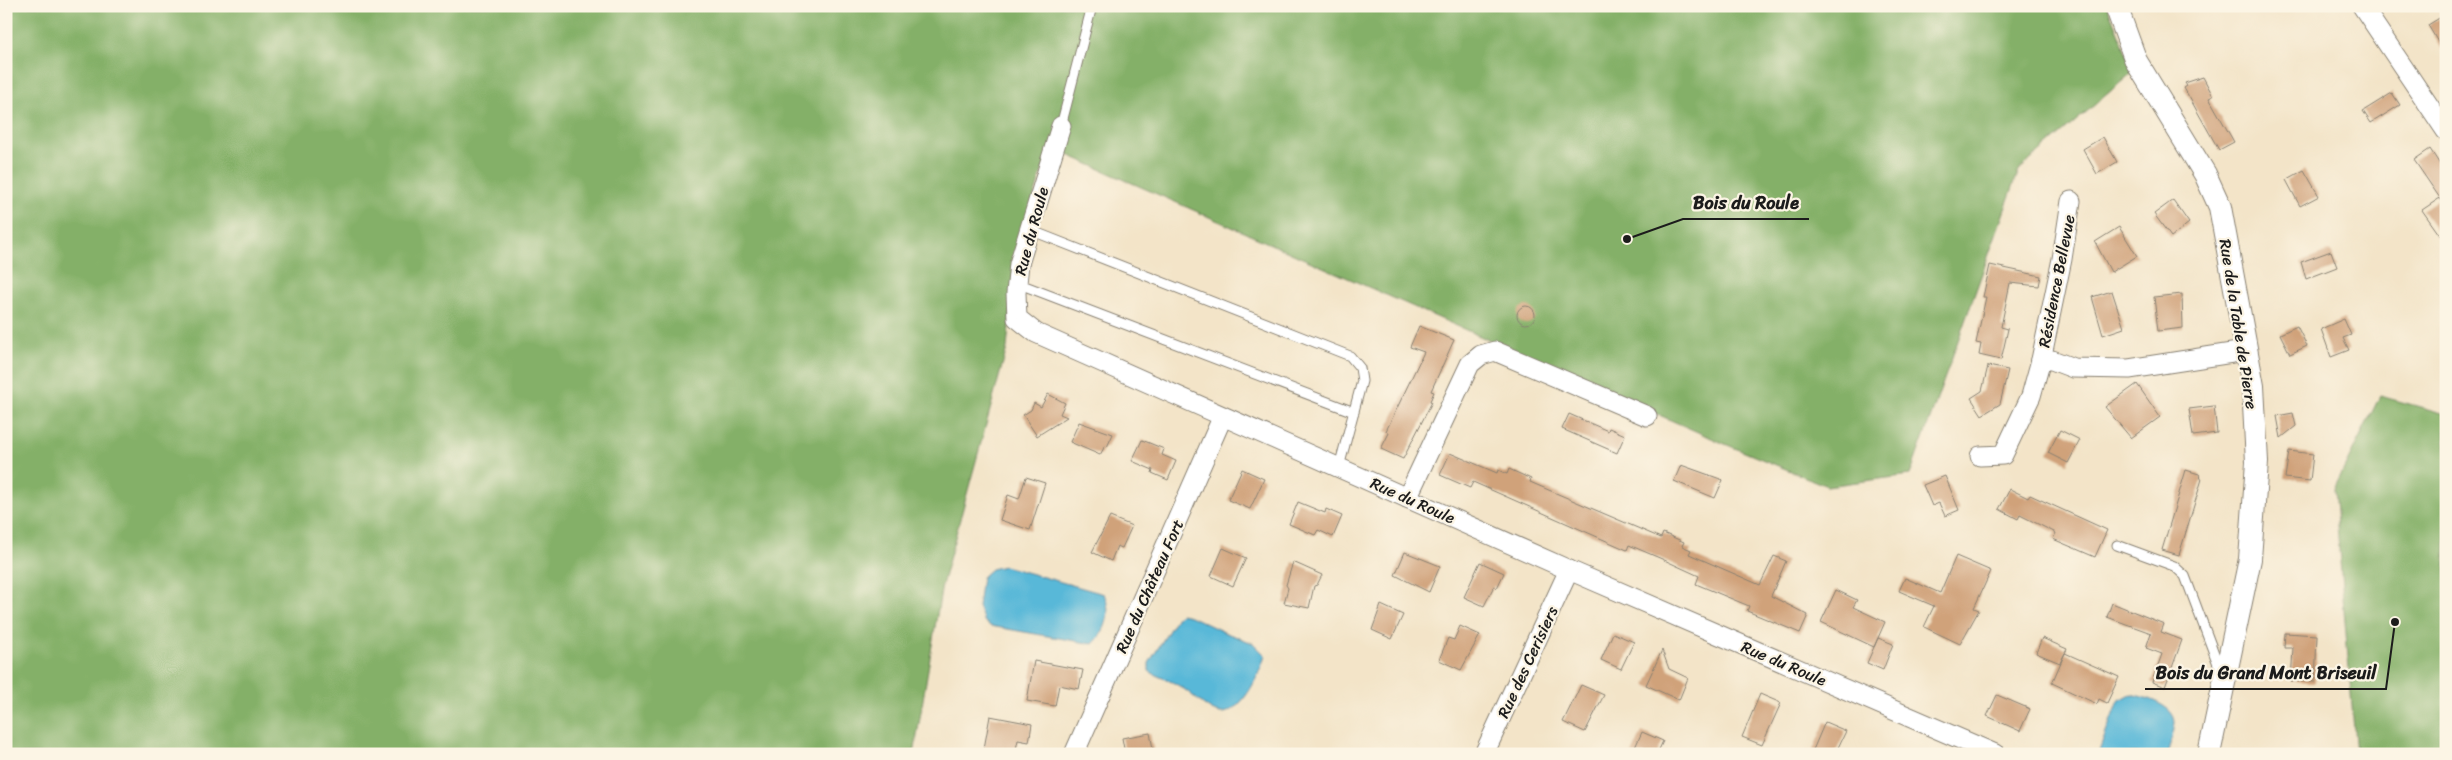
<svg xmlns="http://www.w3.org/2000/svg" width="2452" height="760" font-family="Sriracha,sans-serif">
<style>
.forest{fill:#84b067;stroke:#506642}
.water{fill:#59b8d8;stroke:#3a6a7a}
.building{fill:#d0a27a}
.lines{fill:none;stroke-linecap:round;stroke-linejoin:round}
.service-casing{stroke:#888072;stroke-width:11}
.minor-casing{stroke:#888072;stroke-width:21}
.tertiary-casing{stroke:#888072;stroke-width:24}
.service{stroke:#fff;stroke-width:9}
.minor{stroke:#fff;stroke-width:19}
.tertiary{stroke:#fff;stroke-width:22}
.labels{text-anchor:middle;stroke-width:4.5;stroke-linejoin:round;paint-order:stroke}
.street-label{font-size:16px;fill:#1c1c1c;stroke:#fcf5e5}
.leader{fill:none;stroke:#1c1c1c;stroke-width:2}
.callout-dot{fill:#1c1c1c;stroke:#fcf5e5;stroke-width:2}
.callout-label{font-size:18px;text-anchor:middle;font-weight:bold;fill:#1c1c1c;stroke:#fcf5e5;stroke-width:4.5;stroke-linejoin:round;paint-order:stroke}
</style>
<rect width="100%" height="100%" fill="#fcf5e5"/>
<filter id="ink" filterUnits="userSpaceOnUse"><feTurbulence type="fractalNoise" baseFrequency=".02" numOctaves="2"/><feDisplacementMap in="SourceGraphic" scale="10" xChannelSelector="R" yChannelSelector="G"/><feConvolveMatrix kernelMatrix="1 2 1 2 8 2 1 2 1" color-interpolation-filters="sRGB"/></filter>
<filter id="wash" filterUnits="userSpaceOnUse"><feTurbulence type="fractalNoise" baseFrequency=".0096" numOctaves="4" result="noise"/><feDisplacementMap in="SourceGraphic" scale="20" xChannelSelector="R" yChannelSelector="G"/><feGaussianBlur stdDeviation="1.12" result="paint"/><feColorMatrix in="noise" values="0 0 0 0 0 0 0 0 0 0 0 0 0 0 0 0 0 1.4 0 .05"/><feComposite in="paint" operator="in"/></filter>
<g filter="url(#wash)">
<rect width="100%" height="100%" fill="#f3e4c8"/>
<!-- forest -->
<g class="forest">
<path d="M6,6H2107L2134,71L2019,170L1910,475L1827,486L1725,444L1050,147L1016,252L1007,348L942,585L914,754H6Z"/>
<path d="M2380,396L2446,414V754H2356L2334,489Z"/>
</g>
<!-- water -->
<g class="water">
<path d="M1004,566L1104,594C1112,612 1107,630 1093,644L990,626L984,621L978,607L982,577L991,569Z"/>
<path d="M1181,614L1190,616L1226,633L1253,643L1265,655C1261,672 1239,721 1216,712C1204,707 1192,694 1181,687C1171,680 1159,678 1149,671V663L1177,617Z"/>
<path d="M2131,694C2144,697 2175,705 2175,723C2174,733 2170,744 2167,754H2098L2118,701Z"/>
</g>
<g id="blocks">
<!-- building -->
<g class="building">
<path d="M2446,14V56L2428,25Z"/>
<path d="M2203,77L2213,96L2209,98L2234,142L2219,150L2184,88L2187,86L2185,83Z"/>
<path d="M2392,93L2400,105L2371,123L2363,111Z"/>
<path d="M2103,137L2117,162L2097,174L2083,149Z"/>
<path d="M2430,149L2446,174V207L2414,160Z"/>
<path d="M2304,170L2319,196L2300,206L2286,180Z"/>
<path d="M2440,198L2446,207V244L2422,210Z"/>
<path d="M2173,200L2189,223L2171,237L2154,214Z"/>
<path d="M2119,227L2137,256L2111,272L2095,242Z"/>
<path d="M2331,251L2337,267L2306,279L2301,262Z"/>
<path d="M1990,265L2041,276L2039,286L2010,283L2001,327L2008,329L2001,360L1979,355L1981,344L1976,343L1986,297H1983Z"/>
<path d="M2112,291L2124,328L2103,335L2092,297Z"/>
<path d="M2182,294L2183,328L2158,331L2154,297Z"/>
<circle cx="1526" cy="315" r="9"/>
<path d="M2344,319L2351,335L2343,338L2349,350L2331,357L2321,329Z"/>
<path d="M1419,326L1454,340L1431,391L1434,392L1430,401L1432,402L1403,459L1381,449L1389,433L1386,431L1424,352L1410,347Z"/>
<path d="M2297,326L2307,346L2290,354L2280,334Z"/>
<path d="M1988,366L2008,370L2000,404L1982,415L1971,398L1982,391Z"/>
<path d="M2137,384L2160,417L2131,438L2105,407Z"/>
<path d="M1048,394L1065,403L1060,414L1067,417L1037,436L1023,415L1031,410L1034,403L1041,407Z"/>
<path d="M2214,406L2217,433L2193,436L2189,409Z"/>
<path d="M2293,413L2296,426L2281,438L2277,416Z"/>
<path d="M1569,414L1608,431L1609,428L1625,435L1617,453L1562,429Z"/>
<path d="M1079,422L1113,434L1107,447L1105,446L1100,455L1070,442Z"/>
<path d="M2060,430L2080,440L2068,463L2048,453Z"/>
<path d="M1142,440L1164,449L1162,455L1176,461L1168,480L1152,473L1153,470L1132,461Z"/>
<path d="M2289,451L2313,454L2310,481L2285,478Z"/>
<path d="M1450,453L1497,473L1498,470L1507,474L1509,469L1531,479L1530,482L1661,538L1663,533L1684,542L1682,546L1691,550L1689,554L1760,585L1774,556L1786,561L1771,596L1808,615L1800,633L1747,611L1749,606L1696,584L1699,576L1662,559L1629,545L1627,550L1473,482L1470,488L1440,475Z"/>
<path d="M1681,465L1723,480L1715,498L1674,481Z"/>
<path d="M1242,469L1264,479L1250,509L1228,500Z"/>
<path d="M2186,470L2199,474L2202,479L2179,555L2162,550Z"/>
<path d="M1945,476L1959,510L1945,516L1939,503L1932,506L1923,485Z"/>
<path d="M1026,477L1045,483L1030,530L1000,520L1008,495L1019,499Z"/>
<path d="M2010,489L2028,498L2030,495L2107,530L2095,557L2053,539L2056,533L2020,515L2018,519L1999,509Z"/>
<path d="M1298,502L1325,513L1326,509L1342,516L1333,537L1318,530L1315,535L1289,524Z"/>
<path d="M1110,517L1132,526L1122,548L1117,546L1111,561L1092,552Z"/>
<path d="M1223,548L1246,558L1233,586L1211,576Z"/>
<path d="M1405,552L1440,566L1429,592L1395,575Z"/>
<path d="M1956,556L1991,571L1974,608L1979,610L1960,644L1924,627L1934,606L1899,591L1905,578L1940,593Z"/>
<path d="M1293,562L1322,575L1317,585L1314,586L1309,608L1284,603L1288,588L1286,585Z"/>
<path d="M1480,562L1504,573L1497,588L1494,586L1484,606L1464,597Z"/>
<path d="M1836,590L1857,600L1853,607L1885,622L1874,647L1821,622Z"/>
<path d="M2112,603L2164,624L2161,632L2182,640L2165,687L2152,682L2162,654L2146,648L2151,633L2107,617Z"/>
<path d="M1381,605L1403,615L1392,639L1372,630Z"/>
<path d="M1460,626L1480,635L1461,670L1439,660L1448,638L1454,640Z"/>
<path d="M1613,633L1634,642L1621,669L1601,660Z"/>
<path d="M2285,633L2317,635L2315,682L2291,681L2293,648H2284Z"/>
<path d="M1878,638L1893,644L1883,670L1867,663Z"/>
<path d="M2042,638L2067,649L2060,663L2036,653Z"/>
<path d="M1662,650L1669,669L1688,678L1679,700L1646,685Z"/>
<path d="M2065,653L2119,677L2107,703L2099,699L2097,704L2052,683Z"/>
<path d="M1034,661L1083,670L1079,689L1059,685L1055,706L1027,701Z"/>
<path d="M1581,685L1604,695L1585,732L1563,722Z"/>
<path d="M1760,694L1781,703L1762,745L1742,737Z"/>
<path d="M1997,695L2030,709L2020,731L1987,716Z"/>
<path d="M990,716L1032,724L1029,742L1018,740L1015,754H983Z"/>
<path d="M1825,722L1846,731L1835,754H1822L1813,750Z"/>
<path d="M1642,732L1663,741L1657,754H1632Z"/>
<path d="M1150,733L1154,754H1125L1122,738Z"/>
</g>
</g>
</g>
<g filter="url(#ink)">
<use href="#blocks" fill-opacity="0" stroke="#888072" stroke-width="1"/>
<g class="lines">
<defs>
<g id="service">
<path d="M1061,126L1092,6"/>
<path d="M1030,230L1350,356L1360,368L1362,381L1339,467"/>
<path d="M1017,283L1354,412"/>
<path d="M2117,545L2174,566L2185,576L2221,672"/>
</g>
<g id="minor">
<path d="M2362,6L2446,131"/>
<path d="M1061,126L1019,264L1016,293L1017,318L1036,333L1569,570L1995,754"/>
<path d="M2041,360L2062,259L2071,201"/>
<path d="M1980,456L2003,455L2031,396L2041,360H2052L2073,368L2129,369L2245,351"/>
<path d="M1407,498L1470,364L1481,355L1495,351L1647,416"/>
<path d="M1074,754L1222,418"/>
<path d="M1484,754L1569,570"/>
</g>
<path id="tertiary" d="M2116,6L2136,61L2205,174L2220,207L2253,386L2257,462L2250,559L2209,754"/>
</defs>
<!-- service casing -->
<use href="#service" class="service-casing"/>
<!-- minor casing -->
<use href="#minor" class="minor-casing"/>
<!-- tertiary casing -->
<use href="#tertiary" class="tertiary-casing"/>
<!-- service -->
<use href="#service" class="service"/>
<!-- minor -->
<use href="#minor" class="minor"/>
<!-- tertiary -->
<use href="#tertiary" class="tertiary"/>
</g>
</g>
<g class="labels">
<!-- street labels -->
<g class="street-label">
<text transform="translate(1031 231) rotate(-75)" y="6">Rue du Roule</text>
<text transform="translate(2056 281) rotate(-79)" y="6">Résidence Bellevue</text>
<text transform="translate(2239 324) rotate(81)" y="6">Rue de la Table de Pierre</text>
<text transform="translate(1413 500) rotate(24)" y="6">Rue du Roule</text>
<text transform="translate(1149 586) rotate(-66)" y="6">Rue du Château Fort</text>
<text transform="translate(1527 662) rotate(-65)" y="6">Rue des Cerisiers</text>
<text transform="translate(1784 663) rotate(23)" y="6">Rue du Roule</text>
</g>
</g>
<!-- callouts -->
<path class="leader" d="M1627 239L1683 219H1809M2395 622L2386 689H2145"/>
<g class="callout-dot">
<circle cx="1627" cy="239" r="5"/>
<circle cx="2395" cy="622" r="5"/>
</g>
<g class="callout-label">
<text x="1746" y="209">Bois du Roule</text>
<text x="2266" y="679">Bois du Grand Mont Briseuil</text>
</g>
<!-- margin -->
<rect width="2452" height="760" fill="none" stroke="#fcf5e5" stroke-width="25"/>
</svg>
